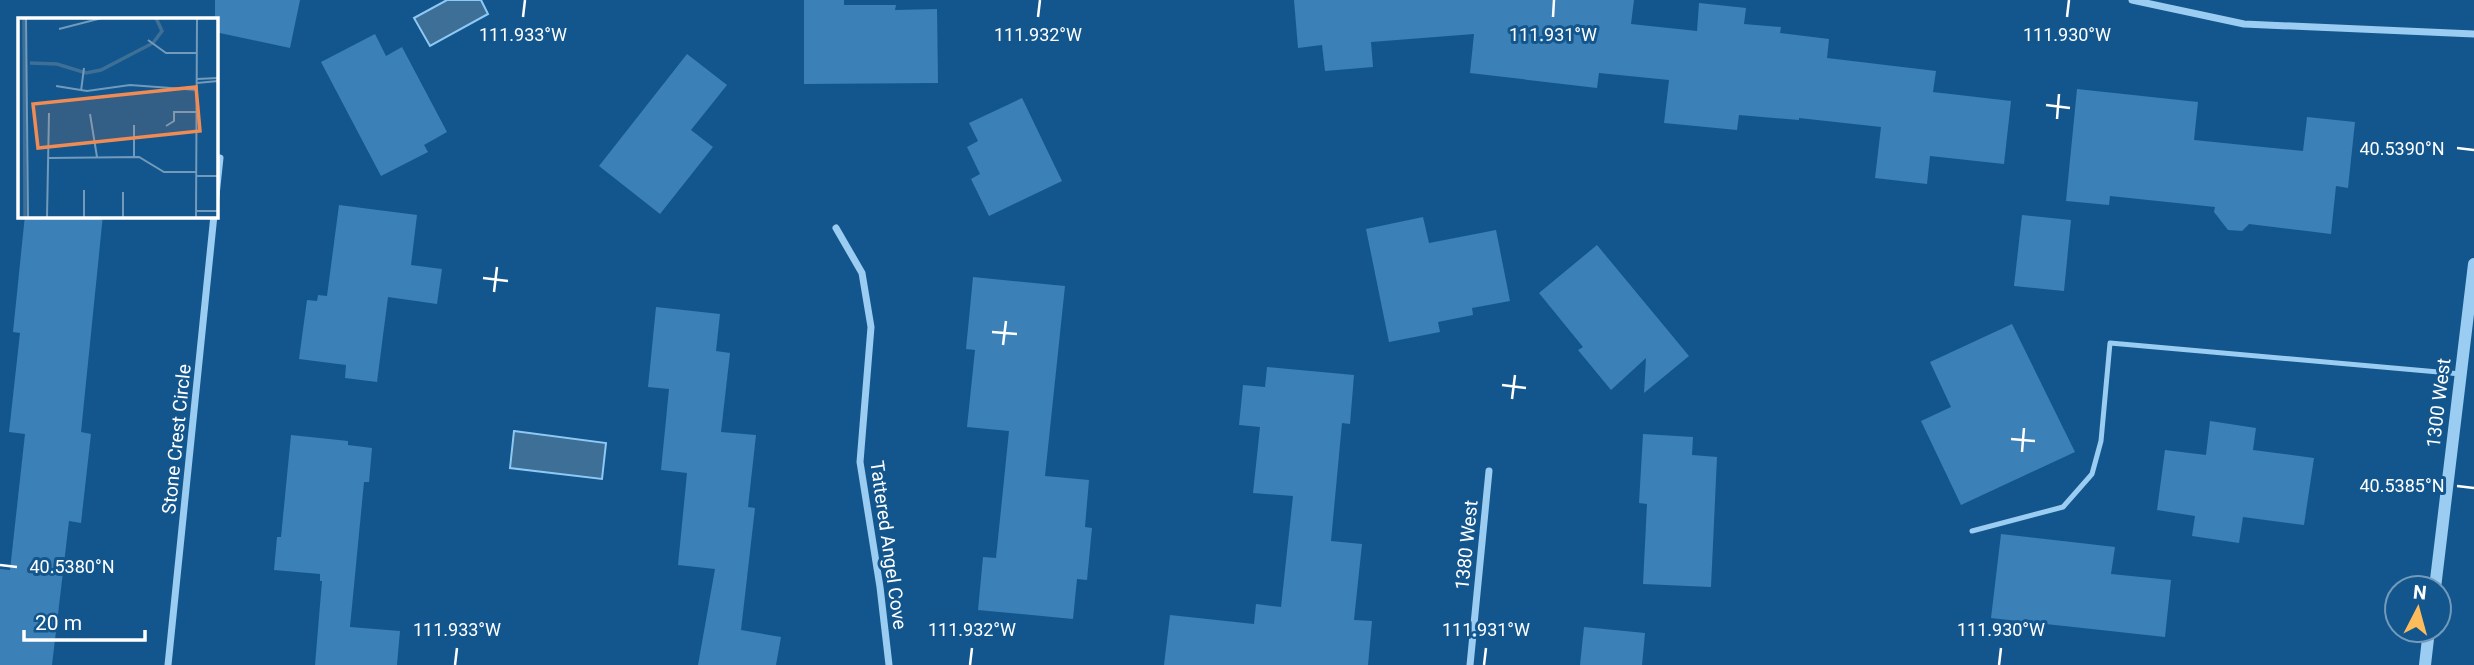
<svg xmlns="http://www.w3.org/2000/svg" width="2474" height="665" font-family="Roboto,sans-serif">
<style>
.water{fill:#3d6f97;stroke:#8dc9f4;stroke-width:2}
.building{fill:#3b80b6}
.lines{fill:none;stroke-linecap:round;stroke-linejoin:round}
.service{stroke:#9bccf1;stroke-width:5}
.minor{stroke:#9bccf1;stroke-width:7}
.tertiary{stroke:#9bccf1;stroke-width:12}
.ticks{fill:none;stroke:#fff;stroke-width:2.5}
.labels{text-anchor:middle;stroke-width:6;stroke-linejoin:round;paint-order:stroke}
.street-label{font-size:19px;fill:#fff;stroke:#12568d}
.inset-river{fill:none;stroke:#3d6f97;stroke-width:3.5}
.inset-road{fill:none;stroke:#719abb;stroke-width:2}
.view{fill:#ef8b55;fill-opacity:0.15;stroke:#ef8b55;stroke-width:3.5}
.inset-edge{fill:none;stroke:#fff;stroke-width:3.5}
.ticks-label{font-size:18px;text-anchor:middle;fill:#fff;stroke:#12568d;stroke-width:6;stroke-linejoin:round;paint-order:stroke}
</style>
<rect width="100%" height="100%" fill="#12568d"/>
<!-- water -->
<g class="water">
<path d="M447,0H481L488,14L430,46L414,18Z"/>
<path d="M514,431L606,443L602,479L510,468Z"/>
</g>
<!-- building -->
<g class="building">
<path d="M215,0H300L290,48L215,32Z"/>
<path d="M804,0H844V5H896L895,10L937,9L938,83L804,84Z"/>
<path d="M1294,0H1634L1631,24L1697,31L1699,3L1746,8L1744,24L1781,27L1780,33L1829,39L1827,58L1936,71L1933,92L2011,101L2004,164L1930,156L1927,184L1875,178L1881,127L1799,118V120L1739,115L1737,130L1664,123L1669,80L1599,73L1597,88L1470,73L1474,34L1371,42L1373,67L1325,71L1322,45L1298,48Z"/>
<path d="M375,34L386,56L402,47L447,132L424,145L428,152L381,176L321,62Z"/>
<path d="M687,54L727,85L691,130L713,147L660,214L599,166Z"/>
<path d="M2077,89L2198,102L2194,140L2303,151L2307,117L2355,122L2348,188L2336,186L2331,234L2249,224L2242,231L2228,230L2214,212L2215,207L2110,196L2109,205L2066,201Z"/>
<path d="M1022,98L1062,181L989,216L971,179L980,174L967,147L978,141L969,123Z"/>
<path d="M339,205L417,215L411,265L442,269L437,304L388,297L377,382L345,378L346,365L299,359L307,300L317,301L318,295L327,296Z"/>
<path d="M25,215H103L81,432L91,434L81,523L69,521L52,665H0V569L10,570L25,434L9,432L20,333L13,332Z"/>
<path d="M2022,215L2071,220L2064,291L2014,286Z"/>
<path d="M1423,217L1429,243L1496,230L1510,301L1472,308L1473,315L1438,322L1440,332L1389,342L1366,229Z"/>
<path d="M1597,245L1689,356L1644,393L1646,358L1611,390L1578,350L1583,347L1539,293Z"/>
<path d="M973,277L1065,286L1045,476L1089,480L1085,527L1092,528L1087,580L1077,579L1073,619L978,610L983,557L996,558L1009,431L967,427L975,350L966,349Z"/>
<path d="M656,307L720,314L716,351L730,353L721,432L756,435L748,507L755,508L741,630L781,637L776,665H698L715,569L678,565L687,473L661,470L669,389L648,387Z"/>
<path d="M2012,324L2075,452L1961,505L1921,421L1951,407L1930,362Z"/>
<path d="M1267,367L1354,375L1350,424L1342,423L1331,541L1362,544L1354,620L1372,621L1368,665H1164L1170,615L1254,624L1256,604L1281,607L1293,496L1253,493L1260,427L1239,425L1243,385L1265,387Z"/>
<path d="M2210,421L2256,428L2253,450L2314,458L2304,525L2243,517L2239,543L2192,536L2195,516L2157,510L2165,450L2206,455Z"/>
<path d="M1643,434L1693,437L1692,455L1717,457L1711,587L1643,584L1647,504L1639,503Z"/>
<path d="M291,435L348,441V445L372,448L369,482H364L350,627L400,631L397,665H315L322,581H320V574L274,570L277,537H281Z"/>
<path d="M2001,534L2115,547L2111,574L2171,580L2165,637L1991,618Z"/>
<path d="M1584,627L1645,633L1642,665H1580Z"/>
</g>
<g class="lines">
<!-- service -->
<path class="service" d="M1972,531L2063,507L2092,474L2101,441L2110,343L2461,374"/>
<!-- minor -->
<g class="minor">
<path d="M2132,0L2244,24L2474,34"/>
<path d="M215,205L220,158"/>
<path d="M836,228L862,273L871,327L860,462L880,587L889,665"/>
<path d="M168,665L214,215"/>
<path d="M1470,665L1489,471"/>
</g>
<!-- tertiary -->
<g class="tertiary">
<path d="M2435,588L2474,264"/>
<path d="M2425,665L2429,630"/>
</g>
</g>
<!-- ticks -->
<path class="ticks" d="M523,17L525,0M1038,17L1040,0M1553,17L1554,0M2067,17L2069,0M2046,105L2070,108M2057,119L2059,94M2457,148L2474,150M483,278L508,281M494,292L497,267M992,332L1017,334M1003,345L1006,321M1502,385L1526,388M1512,399L1515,375M2011,439L2035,441M2022,452L2024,428M2457,486L2474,488M0,565L17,567M455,665L457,648M970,665L972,648M1484,665L1486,648M1999,665L2001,648"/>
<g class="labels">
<!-- street labels -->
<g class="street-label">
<text transform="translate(2438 403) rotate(-83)" y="7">1300 West</text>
<text transform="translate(176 439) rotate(-84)" y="7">Stone Crest Circle</text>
<text transform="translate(889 545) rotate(82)" y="7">Tattered Angel Cove</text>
<text transform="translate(1466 545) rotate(-84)" y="7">1380 West</text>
</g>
</g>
<!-- overview -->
<g transform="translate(18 18)">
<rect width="200" height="200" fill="#12568d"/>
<path class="inset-river" d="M6,0L7,199M12,45L39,46L68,55L83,52L135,25L144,13L138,0"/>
<path class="inset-road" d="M8,0L10,199M41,11L84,0M130,22L148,35H179M179,61L200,60M179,65L200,63M38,68L69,73L112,67L180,72M63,73L66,50M72,96L79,139M116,107V139M148,108L156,103V94H179M0,122V167M31,140L121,139L146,154H178M178,158H200M66,172V199M105,174V199M178,193H200M29,199L31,95M178,199L179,0"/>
<path class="view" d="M178,69L182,113L20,130L15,86Z"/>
<rect width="200" height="200" class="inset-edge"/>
</g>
<g class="ticks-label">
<text x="523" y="41">111.933°W</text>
<text x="1038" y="41">111.932°W</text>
<text x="1553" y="41">111.931°W</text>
<text x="2067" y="41">111.930°W</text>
<text x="2402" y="155">40.5390°N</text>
<text x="2402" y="492">40.5385°N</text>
<text x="72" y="573">40.5380°N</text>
<text x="457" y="636">111.933°W</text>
<text x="972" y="636">111.932°W</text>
<text x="1486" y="636">111.931°W</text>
<text x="2001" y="636">111.930°W</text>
</g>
<!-- north arrow -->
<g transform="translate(2418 609) rotate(6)"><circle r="33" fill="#12568d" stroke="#719abb" stroke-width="2"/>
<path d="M0-5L12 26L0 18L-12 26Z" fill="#ffbc5b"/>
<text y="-10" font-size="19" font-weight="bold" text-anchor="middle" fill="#ffffff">N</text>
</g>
<!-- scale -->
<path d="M24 630v10h121v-10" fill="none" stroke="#ffffff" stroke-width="3.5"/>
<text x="35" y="630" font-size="21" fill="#ffffff" stroke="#12568d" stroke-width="5" paint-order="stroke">20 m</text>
</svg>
